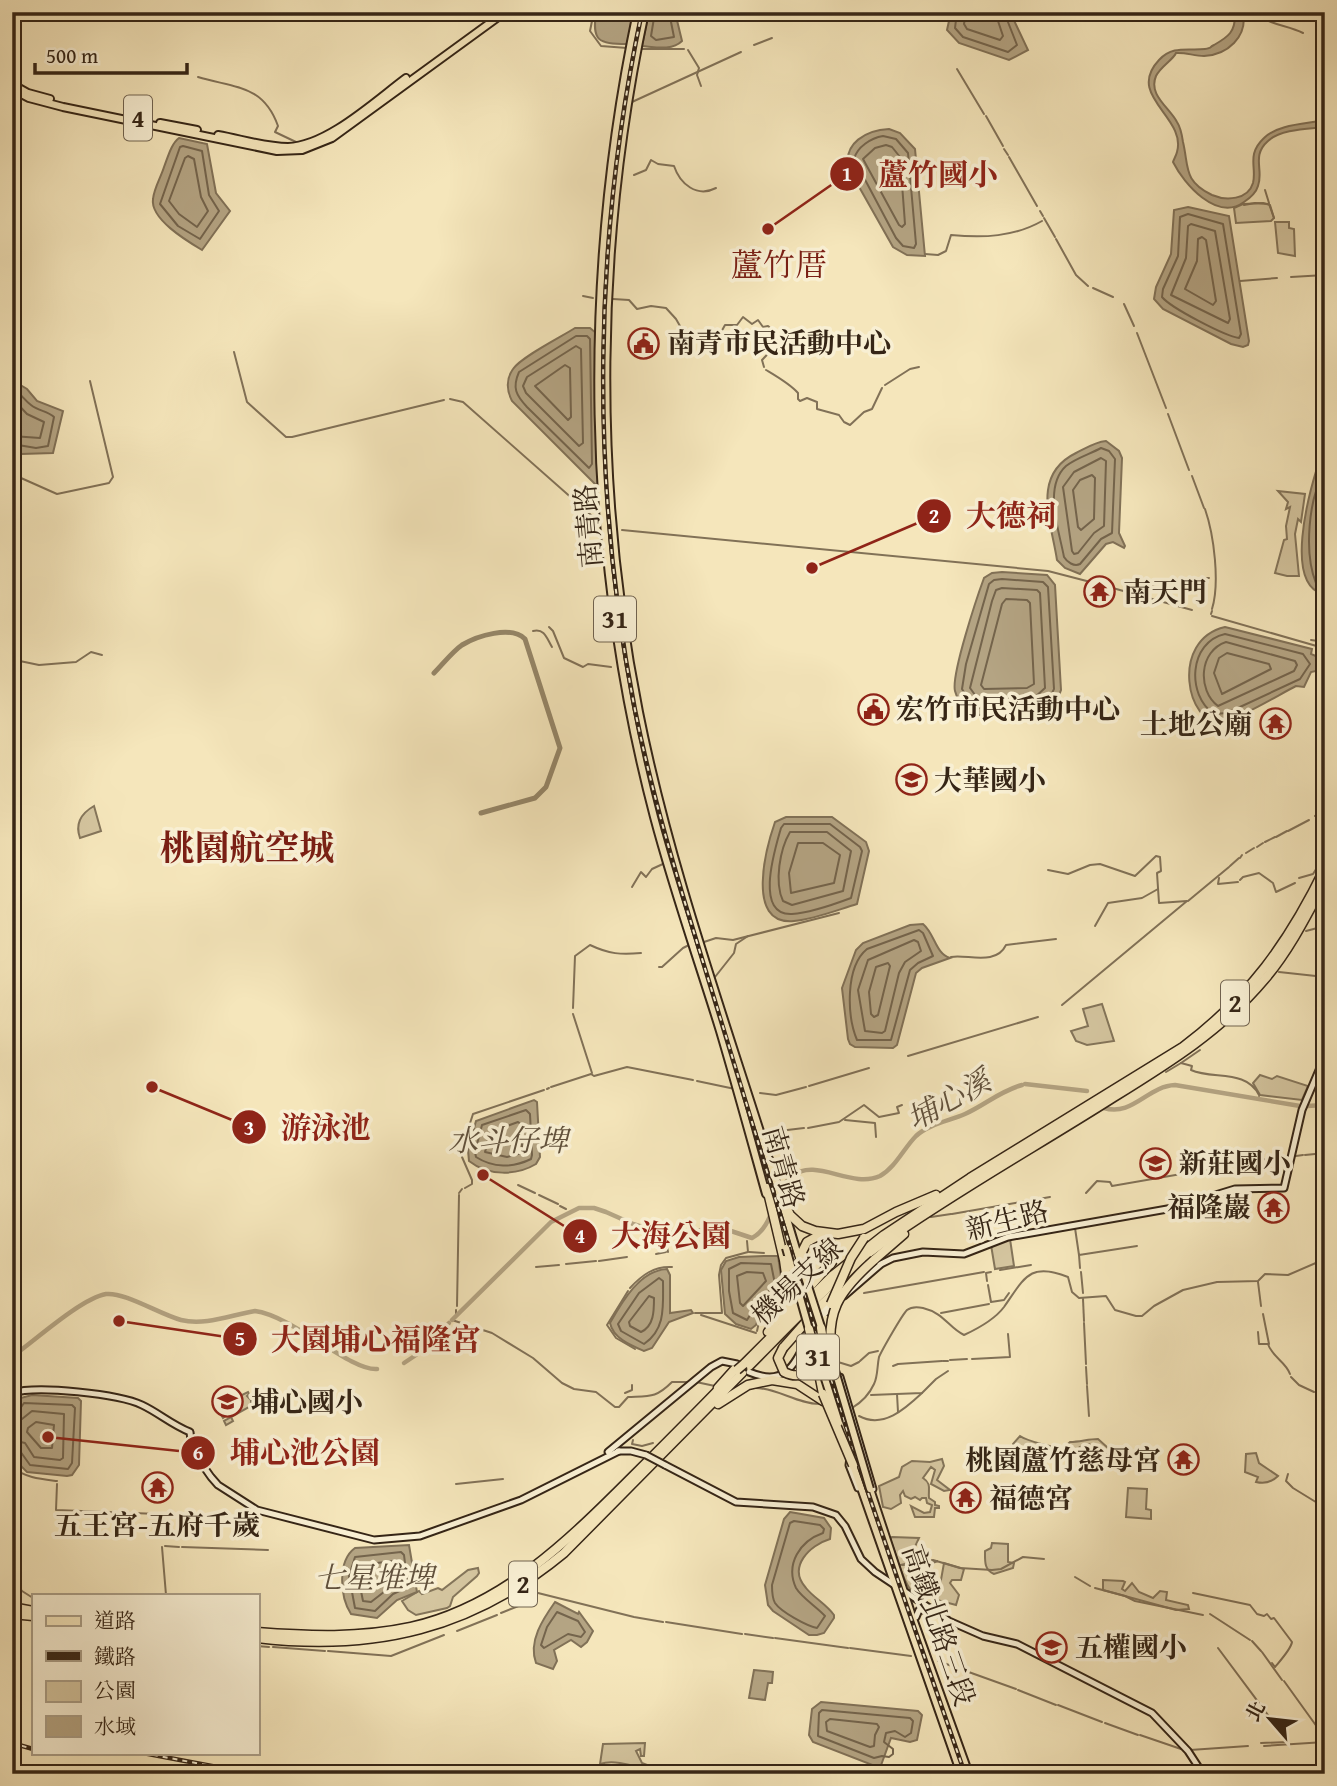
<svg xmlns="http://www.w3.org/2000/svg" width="1337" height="1786" font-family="'Gentium Book Plus','Noto Serif TC',serif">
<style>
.green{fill:#d4c59f;stroke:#84755a;stroke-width:2}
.water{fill:#b4a483;stroke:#817157;stroke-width:2}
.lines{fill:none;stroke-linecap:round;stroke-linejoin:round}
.shore{stroke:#74644c;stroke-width:2}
.stream{stroke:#817157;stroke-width:2}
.river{stroke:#b4a483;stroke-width:4.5}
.taxiway{stroke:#958668;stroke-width:5}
.secondary-casing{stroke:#352516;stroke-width:9}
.primary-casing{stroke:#352516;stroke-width:10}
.highway-casing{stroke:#352516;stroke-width:11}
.secondary{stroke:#f8efd3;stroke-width:5}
.primary{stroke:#f5e6bb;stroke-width:6}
.highway{stroke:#f5e6bb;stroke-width:8}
.rail-casing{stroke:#352516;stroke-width:4.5}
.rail{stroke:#f8efd3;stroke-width:2;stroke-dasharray:5;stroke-linecap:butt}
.secondary-bridge-casing{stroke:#352516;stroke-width:9;stroke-linecap:butt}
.primary-bridge-casing{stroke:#352516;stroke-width:10;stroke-linecap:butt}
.highway-bridge-casing{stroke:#352516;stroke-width:11;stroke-linecap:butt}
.secondary-bridge{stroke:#f8efd3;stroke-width:5}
.primary-bridge{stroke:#f5e6bb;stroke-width:6}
.highway-bridge{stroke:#f5e6bb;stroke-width:8}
.labels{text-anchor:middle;stroke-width:7;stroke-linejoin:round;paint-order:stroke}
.shield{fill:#f8efd3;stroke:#70624f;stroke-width:2}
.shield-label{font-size:26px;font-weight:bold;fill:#352516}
.poi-label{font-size:28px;font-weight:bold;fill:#352516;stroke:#f8efd3;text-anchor:start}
.street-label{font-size:28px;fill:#352516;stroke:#f8efd3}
.water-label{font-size:30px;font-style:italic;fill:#61513c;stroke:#f8efd3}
.quarter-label{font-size:32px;fill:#7a1f14;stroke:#f8efd3}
.district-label{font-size:35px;font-weight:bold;fill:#7a1f14;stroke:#f8efd3}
.leader{fill:none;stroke:#8f2418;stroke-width:2.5}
.callout-dot{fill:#8f2418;stroke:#f8efd3;stroke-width:2.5}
.mark-label{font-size:21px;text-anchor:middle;font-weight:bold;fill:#fff}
.callout-label{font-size:30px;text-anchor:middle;font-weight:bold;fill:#8f2418;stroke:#f8efd3;stroke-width:7;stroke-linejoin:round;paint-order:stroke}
</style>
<rect width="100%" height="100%" fill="#f5e6bb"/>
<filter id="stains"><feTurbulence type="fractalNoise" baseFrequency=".00286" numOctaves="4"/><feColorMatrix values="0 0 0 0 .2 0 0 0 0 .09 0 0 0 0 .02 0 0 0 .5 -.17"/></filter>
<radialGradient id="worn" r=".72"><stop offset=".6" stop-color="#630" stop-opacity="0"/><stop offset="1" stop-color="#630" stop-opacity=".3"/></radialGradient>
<!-- green -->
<g class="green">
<path d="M1263,203L1270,205L1274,218L1271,221L1236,223L1234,208L1243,204Z"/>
<path d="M1275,222H1289V228L1294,229L1295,256L1278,253Z"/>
<path d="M1278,491L1305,494L1301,522L1298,519L1295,534L1299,576H1287L1275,573L1284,540L1287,539L1286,526L1290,507L1286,509L1288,502Z"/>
<path d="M94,806L101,831L80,838C75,824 80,814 94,806Z"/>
<path d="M1102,1004L1114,1041L1087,1045L1076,1041L1071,1031L1088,1026L1083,1009Z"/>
<path d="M1260,1075L1272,1079L1277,1076L1308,1086L1302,1100L1260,1095L1253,1083Z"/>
<path d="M1010,1239L1014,1266L995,1269L991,1245Z"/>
<path d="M248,1392L249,1394L247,1396L251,1400V1406L231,1417L233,1421L226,1425L224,1421L231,1417L227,1415L223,1418L219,1411L224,1410V1407L218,1409L217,1407Z"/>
<path d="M1020,1436C1027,1441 1055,1448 1064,1448L1070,1442C1080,1442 1088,1439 1098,1439L1108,1448L1122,1447L1124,1452C1109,1457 1101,1451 1089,1444L1080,1447L1075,1451L1038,1452L1037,1465L1026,1452L1000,1455L1002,1451L1014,1448L1013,1444Z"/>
<path d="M1256,1453L1259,1463L1278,1476C1272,1482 1264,1484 1256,1482L1258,1477L1245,1472L1246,1454Z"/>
<path d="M942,1459L944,1466L937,1480L950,1490L944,1491L931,1484L935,1470L931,1467L923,1478C932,1484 928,1489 929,1498L935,1502V1505L939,1506V1508H935L934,1517H915L911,1506L924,1513L930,1512L932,1505L927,1503L926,1498H922L920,1500L915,1497L911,1499L905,1496L903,1491L900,1495L901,1503L891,1509L883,1507L879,1486L899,1477L902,1467L912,1461L930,1462Z"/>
<path d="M1128,1488L1147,1489L1146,1509L1151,1510V1519L1126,1517Z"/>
<path d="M892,1537L919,1538L913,1551V1562H916L902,1565L938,1561L921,1567L917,1585L939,1591L944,1563L964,1569L961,1580H952L950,1583L959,1595L956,1605L937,1600L934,1591L917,1587V1598C902,1583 898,1558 890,1539Z"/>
<path d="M992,1543L1008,1544V1562L1014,1563L1013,1568L994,1574C984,1570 985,1561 985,1551L991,1548Z"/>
<path d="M478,1568L479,1573L477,1576L453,1597L450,1606L447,1608L416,1615L408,1610L402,1601L419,1591L422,1594L438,1588L442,1590L468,1570Z"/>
<path d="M1103,1580L1123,1581L1125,1582L1122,1589L1125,1591L1132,1583L1139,1592L1153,1598L1160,1591L1167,1592L1166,1600L1188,1605L1189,1609L1176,1610L1103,1590Z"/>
<path d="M645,1743L644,1756H641L640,1749L636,1751L642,1763L670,1774C648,1774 621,1757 600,1764L603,1744Z"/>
</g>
<!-- water -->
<g class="water">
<path d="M596,12H634L627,44C598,44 592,41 596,12Z"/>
<path d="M649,12H675L682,41C672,51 655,47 642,46Z"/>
<path d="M951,12H1010L1028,50L1009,60L959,43L947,30Z"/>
<path d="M1235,12H1243C1248,37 1227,55 1204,56C1194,56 1185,52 1176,53C1173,60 1161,66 1156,76C1148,95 1169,107 1177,122C1181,128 1182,135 1183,142C1189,167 1183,181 1212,195C1226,201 1248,200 1253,183C1257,167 1246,155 1264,138C1278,124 1306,124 1325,120V127C1308,129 1281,129 1268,141C1251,156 1264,170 1258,186C1256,193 1250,198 1244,202C1217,222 1184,184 1173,162C1174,159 1176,156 1177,152C1187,117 1125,96 1159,60C1173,45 1188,51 1205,49C1213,48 1208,48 1214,45C1228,37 1236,32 1235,12Z"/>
<path d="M889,129L900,133L915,149L925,256L907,255L893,247L849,169C842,143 867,130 889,129Z"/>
<path d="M179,138L207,144L216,193L230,211L202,250C187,241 150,219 153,199C154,188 161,177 164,167C168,157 171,144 179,138Z"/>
<path d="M1188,207L1229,216L1249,341L1248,345L1243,347L1231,344L1163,309L1154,299L1156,287L1171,254L1174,210Z"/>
<path d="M575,328H590L596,333L597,337L601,490L512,401C507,391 506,379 513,369C521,357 561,337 575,328Z"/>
<path d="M12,380L27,389L37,401L63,411L53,453L21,454L12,450Z"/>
<path d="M1106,441L1119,451L1122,458L1119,533L1125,546L1124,548L1113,542L1106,544L1080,574L1065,568L1057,560C1051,521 1031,475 1076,453C1086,448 1095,442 1106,441Z"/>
<path d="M1323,464L1325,465L1323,594C1284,584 1309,494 1317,468Z"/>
<path d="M1002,572L1047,575L1055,585L1061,690C1052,723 997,717 971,714C964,709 957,700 955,691C951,675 977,597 984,578L992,573Z"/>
<path d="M1225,627L1312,649L1311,654L1318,657V662L1324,664L1325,669L1311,672L1304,687L1296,686C1280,694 1238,720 1222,722C1187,727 1169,640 1225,627Z"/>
<path d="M786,817H832L866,842L869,851L857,904C837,910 815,919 794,921C744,926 767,845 775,822Z"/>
<path d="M923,924C935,934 935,953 950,958L922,968L916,973L897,1045L893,1048L855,1047L850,1044L848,1039L842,988L856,950L863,943L910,925Z"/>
<path d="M534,1100L537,1102L540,1157L536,1164C516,1176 488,1176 469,1161L468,1150L476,1121Z"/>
<path d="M765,1256H778L783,1291L762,1308L756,1325L751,1329L736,1324L725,1314L721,1270L726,1261L739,1257Z"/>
<path d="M667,1269L670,1275V1313L691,1310L693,1313L669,1322L652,1348L644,1351C630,1345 613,1338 610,1323C622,1302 640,1270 667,1269Z"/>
<path d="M32,1395L78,1398L81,1401L79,1465L72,1475L67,1476L27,1472C6,1455 11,1422 17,1399Z"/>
<path d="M790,1512L824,1518L831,1528L830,1539C810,1545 787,1567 806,1588C814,1598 826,1604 834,1615V1618L824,1633L817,1635H809L773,1611L768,1605L765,1585L784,1519Z"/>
<path d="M409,1545L417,1592L397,1600L377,1618L351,1614C340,1597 337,1561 355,1548Z"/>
<path d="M555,1602L578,1614L579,1612L593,1631L587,1642L581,1647L571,1640L554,1650L557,1661L553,1669L536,1663C528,1641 543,1619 555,1602Z"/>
<path d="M754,1670L773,1672L772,1683H768L765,1700L749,1698Z"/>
<path d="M821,1702L918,1711L922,1715L917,1740L910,1742L891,1738L880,1768L813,1742L809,1735L812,1709Z"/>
</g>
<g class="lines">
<!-- shore -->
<g class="shore">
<path d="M655,12L651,36L656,40L674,37L669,12"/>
<path d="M957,12L955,28L963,37L1008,52L1017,45L1004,12"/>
<path d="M966,12L964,24L967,29L1000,40L1003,36L995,12"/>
<path d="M883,136L896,139L908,153L916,244L914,248L903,246L896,238L854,159C857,147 871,138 883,136Z"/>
<path d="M886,145L892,147L900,157L905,224L902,227L899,225L863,159L875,148Z"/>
<path d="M183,146L202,151L209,195L219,211L200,239L178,226L160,204L180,147Z"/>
<path d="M188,156L194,159L201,197L208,211L197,227L179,214L169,201L185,158Z"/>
<path d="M1188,214L1223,224L1241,334L1239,338C1225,336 1171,308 1162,297L1163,289L1178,256L1180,217Z"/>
<path d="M1191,224L1215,231L1230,319L1228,323L1171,295L1186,258L1188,226Z"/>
<path d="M1202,237L1206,240L1216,301L1213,305L1185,289L1197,261L1198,239Z"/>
<path d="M576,336H587L590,339L592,464L589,468L527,407C516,395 512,388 519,372Z"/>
<path d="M576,346L581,349L583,443L579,446L526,393L523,386L527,377Z"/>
<path d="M565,365L570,368L571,417L568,420L535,386Z"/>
<path d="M12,388C21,393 24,400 31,405C38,411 48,411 54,417L48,446L36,448L12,444"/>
<path d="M12,398L27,414L44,422L40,438L12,436"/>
<path d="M1101,448L1109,451L1115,459L1112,533L1101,539L1080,564C1074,567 1067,562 1064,557C1059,530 1043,487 1066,466C1076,458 1090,454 1101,448Z"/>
<path d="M1101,458L1106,461L1104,526L1094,533L1078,553L1074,554L1072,551L1063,487L1074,472Z"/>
<path d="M1325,471C1308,498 1304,554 1316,583L1325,587"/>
<path d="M1092,475L1095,478L1094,519L1081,530L1078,527L1073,490L1080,480Z"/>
<path d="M1325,496C1319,516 1312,561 1325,578"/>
<path d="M1002,579L1043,582L1048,587L1054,689C1044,715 996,710 973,707L962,689L966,664L989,584L994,580Z"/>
<path d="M1002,588L1037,590L1040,593L1045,688L1034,698L978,699L970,688L992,601L996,590Z"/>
<path d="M1006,599L1027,600L1030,603L1034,684L1027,688L984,689L981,685L1002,604Z"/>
<path d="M1225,634L1303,654L1310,664L1300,679L1227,713L1214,714C1186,695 1189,642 1225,634Z"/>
<path d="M1226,642L1295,661L1297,665L1294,671L1218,706C1197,690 1199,651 1226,642Z"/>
<path d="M1227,653L1269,664L1271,669L1222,694L1214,673L1219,658Z"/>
<path d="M784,824H830L860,847L862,851L851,898C835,904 808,913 792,914C753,916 776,846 781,828Z"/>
<path d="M790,832H827L851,851L843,891L792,905L783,901C774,882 780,849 790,832Z"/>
<path d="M798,843H823L840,855L834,883L791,893L789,873Z"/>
<path d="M919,930L923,933L933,956L918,963L910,970L891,1040H857C847,1016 845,967 867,949Z"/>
<path d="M914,940L918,942L921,951L905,962L899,973L885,1031L882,1033L865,1031L858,990L868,960Z"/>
<path d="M888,963L890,966L878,1015L874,1017L871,1014L869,992L876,967Z"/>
<path d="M526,1110L530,1114L532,1155L531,1159C513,1168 493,1168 476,1157L475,1152L482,1125Z"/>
<path d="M518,1122L522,1125V1153L507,1157L485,1152L490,1132Z"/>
<path d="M741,1263L771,1264L775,1284L757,1304L747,1320L733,1313L729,1291V1269Z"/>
<path d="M747,1272L763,1273L766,1281L743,1306L740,1303L737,1276Z"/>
<path d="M659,1278L663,1281C663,1306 666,1329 644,1344L621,1331L618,1324L639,1293Z"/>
<path d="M649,1296L654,1298C654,1311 654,1326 641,1332L630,1326L629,1322Z"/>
<path d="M12,1412L19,1410L24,1403L72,1405L75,1408L72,1463L68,1469L30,1465L20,1451L12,1449"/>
<path d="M12,1421L22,1419L32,1411L64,1414L63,1458L60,1460L34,1457L25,1443L12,1440"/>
<path d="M36,1422L54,1425L52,1448H41L27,1432L28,1428Z"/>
<path d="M794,1521L820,1525L824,1529L823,1533C800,1541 785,1564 796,1588C802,1598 817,1607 825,1616L817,1628C807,1626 781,1612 775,1603C772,1598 772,1592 772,1585L790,1523Z"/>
<path d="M401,1552L404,1555L408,1587L393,1594L375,1611L355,1608L349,1576L355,1557Z"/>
<path d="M393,1561L396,1564L398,1581L371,1602L363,1601L358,1576L361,1565Z"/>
<path d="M557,1612L578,1621L585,1632L581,1637L568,1634L544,1648L541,1645L547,1627Z"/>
<path d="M822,1710L910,1718L913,1721L911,1733L905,1737L895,1731L886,1733L884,1742L893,1749V1754L889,1757L882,1756L874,1758L818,1736L819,1713Z"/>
<path d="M830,1719L877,1724L879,1727L875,1735L874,1746L870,1747L827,1731L826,1722Z"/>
</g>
<!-- stream -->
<g class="stream">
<path d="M588,12L592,21L590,31L601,46L627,48"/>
<path d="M1261,17C1272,25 1290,26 1303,33"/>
<path d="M1319,41L1325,40"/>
<path d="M754,45L772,38"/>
<path d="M641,49H684"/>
<path d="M688,50L699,68L697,75L701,86"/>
<path d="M957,69L984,114"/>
<path d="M198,77C234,88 263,84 278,126L275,132L296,142"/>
<path d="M632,102L741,52"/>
<path d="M986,116L1003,146"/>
<path d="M1004,149L1008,155"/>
<path d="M1009,157L1037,206"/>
<path d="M634,175L646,170L651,160L658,164L674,166C680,184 697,198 716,188"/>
<path d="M1265,190L1269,203"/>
<path d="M1243,203L1244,205L1255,203L1269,204L1274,218"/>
<path d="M1040,211L1043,216"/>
<path d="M1044,218L1055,237"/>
<path d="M1056,239L1076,275L1088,286"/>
<path d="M925,254L938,255L946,251L951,235C983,238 1014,237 1042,221"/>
<path d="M1291,277L1325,275"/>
<path d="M1240,281L1277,278"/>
<path d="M1093,288L1113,297"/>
<path d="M583,296L593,298"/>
<path d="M613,299L629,300L637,309L651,306L666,308L676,319L684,333L707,348L714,345L725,325H737L743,317L752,324L758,320L763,327L768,326L775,332L776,339L779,342L762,360L764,367"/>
<path d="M1124,304L1134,326"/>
<path d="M1137,333L1166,408"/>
<path d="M234,352L247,402L286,437H292L444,400"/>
<path d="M766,370C776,376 790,384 798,393V399L800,401L807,398L817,402V409L839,415L844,422L850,425L864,412L872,409L882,388"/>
<path d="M885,385L910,369L919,367"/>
<path d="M450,399L463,402L600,523"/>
<path d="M1168,414L1189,470"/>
<path d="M12,474L57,494L109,483L113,477L90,381"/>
<path d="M1192,476L1204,508"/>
<path d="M1205,509C1214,535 1220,583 1212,609"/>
<path d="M622,530L1048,571L1106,586"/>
<path d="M1109,587L1192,610"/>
<path d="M1145,595L1147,586C1167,580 1188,578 1209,578"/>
<path d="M1316,598L1325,597"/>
<path d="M1211,614L1212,611"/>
<path d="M1212,616L1320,647"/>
<path d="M549,627L553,631L564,658L583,667L588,664L611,667"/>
<path d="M533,631C545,628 547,639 552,647"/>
<path d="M1311,640L1325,642"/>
<path d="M12,661L15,660L39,665L76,662L91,652L102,655"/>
<path d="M1315,816L1325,811"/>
<path d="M1288,831L1309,820"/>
<path d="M1276,837L1287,831"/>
<path d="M1265,842L1275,837"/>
<path d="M1257,847L1263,843"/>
<path d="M1246,853L1254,848"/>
<path d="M1240,858L1242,855"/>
<path d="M1230,866L1239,858"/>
<path d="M1048,870L1068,874L1090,865L1100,864L1135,876L1156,856L1160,857L1161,871L1157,873L1159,903L1187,901L1062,1005"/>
<path d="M1219,878L1218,884L1238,882"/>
<path d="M1299,878L1313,874L1325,855"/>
<path d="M1240,880L1243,877L1259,873L1273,883L1276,892L1295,883"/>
<path d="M632,887L641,872L646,877L652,869L665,863"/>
<path d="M1188,901L1229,867"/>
<path d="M1095,926L1108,903L1142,898L1158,889"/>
<path d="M1306,931L1325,926"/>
<path d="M704,942L716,938L733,940L839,913"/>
<path d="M951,957C967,954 996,966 1006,945L1056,939"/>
<path d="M659,967H662L683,948L691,944"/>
<path d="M1279,972L1325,977"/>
<path d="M715,977L734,953L736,944L748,936"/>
<path d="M573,1008L575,956L590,945C609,954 621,955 641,953"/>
<path d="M573,1014L592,1073"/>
<path d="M908,1056L1038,1017"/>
<path d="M1181,1063L1200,1050"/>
<path d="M1166,1072L1181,1063L1192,1066L1191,1070C1213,1080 1246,1069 1259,1095"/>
<path d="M697,1081L735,1089"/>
<path d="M809,1086L869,1068"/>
<path d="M551,1087L591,1074L594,1076L627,1067L693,1080"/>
<path d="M547,1089L549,1088"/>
<path d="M760,1093L776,1095L806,1087"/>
<path d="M1258,1100L1259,1097"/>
<path d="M845,1120L875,1123L876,1137"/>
<path d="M808,1128L839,1122L864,1105L879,1117L899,1113L897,1107L902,1105"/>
<path d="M779,1131L804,1128"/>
<path d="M1305,1155L1325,1153"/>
<path d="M1296,1156L1303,1155"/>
<path d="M775,1166C771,1152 765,1143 777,1132"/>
<path d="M518,1185L535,1193"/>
<path d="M465,1188L472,1184V1180L462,1157V1148L473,1114L544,1090"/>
<path d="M459,1193L462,1189"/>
<path d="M1086,1193L1097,1181L1110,1182L1112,1186L1279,1157"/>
<path d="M539,1195L558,1204"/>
<path d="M560,1206L566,1209"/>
<path d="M952,1214L1050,1197"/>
<path d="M931,1217L951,1214"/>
<path d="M1075,1228L1079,1255L1137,1246"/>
<path d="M667,1247L668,1252"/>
<path d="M749,1252L764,1253"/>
<path d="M656,1254L666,1252"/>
<path d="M1079,1255L1080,1268"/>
<path d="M599,1261L627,1257"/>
<path d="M566,1264L596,1261"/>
<path d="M536,1267L559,1265"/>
<path d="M1000,1270L1031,1265"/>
<path d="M1081,1272L1083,1293"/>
<path d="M987,1281L986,1273L991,1272"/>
<path d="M1258,1282L1261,1306"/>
<path d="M988,1285L991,1302L1004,1300L1009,1293"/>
<path d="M630,1288C642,1275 654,1266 672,1267"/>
<path d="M628,1291L607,1325L616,1338L635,1349"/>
<path d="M864,1293L984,1272"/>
<path d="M1083,1299L1084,1321"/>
<path d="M457,1306L459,1195"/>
<path d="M695,1313H722L719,1275L721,1265L726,1258L748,1252L747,1241"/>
<path d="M941,1313L989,1304"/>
<path d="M1263,1314L1269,1344"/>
<path d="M701,1315L756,1333"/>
<path d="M456,1316V1310"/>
<path d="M760,1316L780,1296"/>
<path d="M452,1320L492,1333L533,1358L562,1383L574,1389L596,1392L615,1407H619L628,1397C650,1396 656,1398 672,1382H691"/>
<path d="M1084,1323L1086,1364"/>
<path d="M757,1331L759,1322"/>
<path d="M1258,1332L1259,1344H1268C1272,1357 1286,1362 1290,1374"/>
<path d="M972,1359L1010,1357L1008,1334"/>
<path d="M950,1360L967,1359"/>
<path d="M860,1361L869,1353L878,1351"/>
<path d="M943,1361H948"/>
<path d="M838,1362L851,1366L859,1362"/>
<path d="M893,1366L898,1364L942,1361"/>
<path d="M1086,1367L1087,1384"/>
<path d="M1291,1377L1299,1385L1314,1392"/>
<path d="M12,1381H17"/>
<path d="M696,1382L715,1386"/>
<path d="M1087,1386L1089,1416"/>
<path d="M755,1388C778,1388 797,1404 820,1404"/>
<path d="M625,1393L632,1390V1385"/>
<path d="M897,1394L898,1412"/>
<path d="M871,1395L922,1393L936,1379L948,1371"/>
<path d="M852,1408C862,1402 869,1395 874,1384C878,1376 877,1366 879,1357C882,1350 902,1315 907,1310C911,1307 918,1307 923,1308C944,1313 949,1328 964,1335C977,1329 995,1319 1004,1307C1024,1279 1029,1261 1068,1277L1072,1292L1079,1298L1106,1296L1115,1310L1136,1316H1142L1154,1306L1183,1290L1217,1282L1258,1281L1265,1274L1288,1275L1325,1259"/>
<path d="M859,1416C883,1429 905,1409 922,1393"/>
<path d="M633,1440L632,1444L642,1446L653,1443"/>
<path d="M12,1467C26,1478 40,1479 57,1481"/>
<path d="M1288,1474L1286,1481L1293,1488L1319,1504L1323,1501L1325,1505"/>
<path d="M57,1484L56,1510L158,1514L160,1525"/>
<path d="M456,1484L503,1479"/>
<path d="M165,1546L179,1547"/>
<path d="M162,1547L166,1595"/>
<path d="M182,1547L268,1550"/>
<path d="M900,1565L933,1560L960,1568L992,1570L1001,1569L1023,1557L1044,1559"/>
<path d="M12,1577L22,1591L33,1598"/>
<path d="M1075,1577L1090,1586"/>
<path d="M1095,1588L1125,1596L1135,1601L1203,1615"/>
<path d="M1193,1593L1250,1605L1257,1614L1264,1616L1267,1614L1271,1619L1274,1618L1292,1642C1291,1649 1280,1661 1275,1667L1272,1663"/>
<path d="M501,1613L521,1605L531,1593H538L634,1617L663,1622"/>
<path d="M1210,1614L1250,1640"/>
<path d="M666,1622L742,1634"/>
<path d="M457,1631L497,1615"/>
<path d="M745,1634L773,1638"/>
<path d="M775,1638L848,1648"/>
<path d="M1252,1641L1261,1651"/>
<path d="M257,1646L269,1647"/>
<path d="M273,1647L325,1651"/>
<path d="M850,1648L911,1656"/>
<path d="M1218,1648L1288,1742L1261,1743"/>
<path d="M328,1651L391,1656L444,1635"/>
<path d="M1262,1652L1282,1680"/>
<path d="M938,1661L1016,1689"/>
<path d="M1284,1681L1325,1738"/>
<path d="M1018,1690L1056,1705"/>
<path d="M1058,1705L1102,1722"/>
<path d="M1105,1723L1138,1735"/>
<path d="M1140,1735L1181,1749"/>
<path d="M1264,1746L1325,1742"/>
<path d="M1190,1750L1248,1746"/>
</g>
<!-- river -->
<g class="river">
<path d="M1025,1084L1087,1091"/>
<path d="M1307,1106L1325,1105"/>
<path d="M1104,1108C1132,1117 1148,1086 1175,1085L1300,1106"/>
<path d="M452,1320L551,1222L579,1208H594L606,1212L633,1224L658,1232L687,1234L716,1226L752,1238C775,1226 772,1192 792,1176C816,1157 851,1189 880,1176C895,1168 904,1148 916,1136C929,1124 949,1121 965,1114C985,1105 1000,1091 1022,1085"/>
<path d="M12,1352L21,1350C41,1335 83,1298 106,1294C125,1292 159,1314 181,1320C205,1326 231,1315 255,1311C293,1316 350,1371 377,1369"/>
<path d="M404,1363L416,1355L449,1323"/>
</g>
<!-- taxiway -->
<path class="taxiway" d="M434,673C443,664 452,652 462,645C477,636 511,625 525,639L560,748L546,787L535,798L481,813"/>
<defs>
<g id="secondary">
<path d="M844,1296L881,1264L893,1258L923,1252L964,1254L1008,1237L1173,1208L1235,1189L1284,1188L1302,1110L1325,1056"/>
<path d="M803,1341L812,1321L831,1302"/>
<path d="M749,1372C787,1388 795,1363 809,1335C815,1323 825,1313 834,1305"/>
<path d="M840,1377L873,1489"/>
<path d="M12,1393C37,1385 119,1394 142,1405C159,1413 172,1425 190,1432L192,1450L211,1477L218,1485L257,1510L374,1540L420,1536L521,1500L619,1451"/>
<path d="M853,1437L849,1465L858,1488"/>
<path d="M618,1451H631L646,1455"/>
<path d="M608,1452L711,1367L722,1361L737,1364"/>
<path d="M665,1465L736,1502L813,1507L836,1515L845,1526L861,1559L875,1572L896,1586"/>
<path d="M904,1591L949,1621L983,1636L1017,1644L1152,1713L1188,1751L1203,1774"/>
<path d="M916,1617L919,1610H925"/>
</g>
<g id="primary">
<path d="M637,12C581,276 585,555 654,817C673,889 698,960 720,1031C736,1085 751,1140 766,1194"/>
<path d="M645,12C596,242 593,482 639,712C672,877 731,1035 780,1195"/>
<path d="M12,84L28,93L50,99"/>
<path d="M12,89L29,98L63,107L277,151L302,150L332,138L505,12"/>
<path d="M160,123L197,130"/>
<path d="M218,135C241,139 265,147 288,147C327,146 375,101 406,78"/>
<path d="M784,1209L800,1262"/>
<path d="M853,1465L961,1774"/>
<path d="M870,1489L911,1613L969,1774"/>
</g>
<g id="highway">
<path d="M767,1188L784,1260"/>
<path d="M780,1194L790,1215L802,1226L815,1231L838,1234L864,1229L896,1212L936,1195"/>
<path d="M874,1260L904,1234"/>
<path d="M780,1320L832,1262L835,1251L828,1238L818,1236L807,1242L802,1252L805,1277"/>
<path d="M768,1332C783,1314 790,1297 786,1274"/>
<path d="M823,1340L830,1363"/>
<path d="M783,1348L821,1305L864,1265"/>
<path d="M744,1364L832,1276L884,1235L970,1178L1183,1047C1250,996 1288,944 1325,868"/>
<path d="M749,1366C791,1324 832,1279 881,1244C956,1191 1037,1146 1114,1097C1169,1063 1222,1030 1264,980C1289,951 1307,915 1325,881"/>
<path d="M718,1388L735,1369"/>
<path d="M823,1394L817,1363L826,1320"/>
<path d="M718,1404L748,1385L772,1380L797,1384L823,1401L835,1400L837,1397L836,1382"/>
<path d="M12,1607L33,1611"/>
<path d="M12,1614L33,1616"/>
<path d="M257,1632C309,1636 360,1638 411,1627C503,1606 569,1540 633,1476C663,1446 693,1416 723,1385"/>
<path d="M257,1638C375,1652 472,1629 564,1553L742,1373"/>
</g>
</defs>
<!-- secondary casing -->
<use href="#secondary" class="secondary-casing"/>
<!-- primary casing -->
<use href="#primary" class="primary-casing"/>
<!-- highway casing -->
<use href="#highway" class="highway-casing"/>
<!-- secondary -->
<use href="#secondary" class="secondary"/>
<!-- primary -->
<use href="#primary" class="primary"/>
<!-- highway -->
<use href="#highway" class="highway"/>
<defs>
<g id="rail">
<path d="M642,12C593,241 590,481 635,710C653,800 680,887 707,975C728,1042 748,1109 768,1175C798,1271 826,1368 858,1463C893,1567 929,1670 965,1774"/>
<path d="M12,1743L33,1749"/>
<path d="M143,1753L254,1774"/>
</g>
</defs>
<!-- rail casing -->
<use href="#rail" class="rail-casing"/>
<!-- rail -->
<use href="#rail" class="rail"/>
<defs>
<path id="secondary-bridge" d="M646,1455L665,1465"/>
<g id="primary-bridge">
<path d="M786,1248L810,1333"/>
<path d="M805,1277L822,1330"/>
<path d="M814,1344L839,1423"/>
<path d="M831,1357L870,1489"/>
</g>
<g id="highway-bridge">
<path d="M784,1260L786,1274"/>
<path d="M831,1304L851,1258L864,1238"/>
<path d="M821,1328L823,1340"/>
<path d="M783,1348L778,1358L784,1372C814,1387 815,1348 809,1329"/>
<path d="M832,1361C825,1312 838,1292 874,1260"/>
<path d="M737,1370L744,1364"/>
<path d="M823,1394L853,1465"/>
</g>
</defs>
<!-- secondary-bridge casing -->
<use href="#secondary-bridge" class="secondary-bridge-casing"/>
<!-- primary-bridge casing -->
<use href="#primary-bridge" class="primary-bridge-casing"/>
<!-- highway-bridge casing -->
<use href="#highway-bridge" class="highway-bridge-casing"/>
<!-- secondary-bridge -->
<use href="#secondary-bridge" class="secondary-bridge"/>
<!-- primary-bridge -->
<use href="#primary-bridge" class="primary-bridge"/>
<!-- highway-bridge -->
<use href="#highway-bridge" class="highway-bridge"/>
</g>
<!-- icons -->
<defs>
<symbol id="civic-ring" viewBox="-11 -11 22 22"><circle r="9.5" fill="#f8efd3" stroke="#8f2418" stroke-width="1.5"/><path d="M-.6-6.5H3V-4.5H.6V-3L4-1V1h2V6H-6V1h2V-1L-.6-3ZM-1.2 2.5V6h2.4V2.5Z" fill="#8f2418"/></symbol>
<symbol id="temple-ring" viewBox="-11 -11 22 22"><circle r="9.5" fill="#f8efd3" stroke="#8f2418" stroke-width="1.5"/><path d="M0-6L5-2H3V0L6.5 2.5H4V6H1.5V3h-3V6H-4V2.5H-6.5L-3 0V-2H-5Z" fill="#8f2418"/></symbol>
<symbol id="school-ring" viewBox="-11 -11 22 22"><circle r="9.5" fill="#f8efd3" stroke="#8f2418" stroke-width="1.5"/><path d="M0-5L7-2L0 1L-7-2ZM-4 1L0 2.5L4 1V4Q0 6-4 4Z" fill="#8f2418"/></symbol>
</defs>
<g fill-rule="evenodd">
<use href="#civic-ring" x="626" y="326" width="35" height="35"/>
<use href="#temple-ring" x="1082" y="574" width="35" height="35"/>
<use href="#civic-ring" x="856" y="692" width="35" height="35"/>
<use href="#temple-ring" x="1258" y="706" width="35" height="35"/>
<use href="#school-ring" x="894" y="762" width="35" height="35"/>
<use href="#school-ring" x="1138" y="1146" width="35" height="35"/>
<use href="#temple-ring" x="1256" y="1190" width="35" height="35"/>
<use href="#school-ring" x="210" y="1384" width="35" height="35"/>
<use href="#temple-ring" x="1166" y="1442" width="35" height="35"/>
<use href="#temple-ring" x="140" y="1470" width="35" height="35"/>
<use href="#temple-ring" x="948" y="1480" width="35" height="35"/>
<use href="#school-ring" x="1034" y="1630" width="35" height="35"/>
</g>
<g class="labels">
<!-- shield labels -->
<g class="shield">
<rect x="124" y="95.5" width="28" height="45" rx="5"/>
<rect x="594" y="596.5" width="42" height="45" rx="5"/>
<rect x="1221" y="980.5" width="28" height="45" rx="5"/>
<rect x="797" y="1334.5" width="42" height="45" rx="5"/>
<rect x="509" y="1561.5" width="28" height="45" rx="5"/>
</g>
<g class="shield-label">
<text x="138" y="127">4</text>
<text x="615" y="628">31</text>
<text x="1235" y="1012">2</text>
<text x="818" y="1366">31</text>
<text x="523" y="1593">2</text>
</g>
<!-- poi labels -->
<g class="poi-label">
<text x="667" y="353">南青市民活動中心</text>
<text x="1123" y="602">南天門</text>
<text x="896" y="719">宏竹市民活動中心</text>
<text x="1252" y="734" text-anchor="end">土地公廟</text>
<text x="934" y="790">大華國小</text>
<text x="1179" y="1173">新莊國小</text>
<text x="1251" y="1217" text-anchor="end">福隆巖</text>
<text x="251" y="1412">埔心國小</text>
<text x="1161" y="1470" text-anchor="end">桃園蘆竹慈母宮</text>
<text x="989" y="1508">福德宮</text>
<text x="157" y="1535" text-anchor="middle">五王宮-五府千歲</text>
<text x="1075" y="1657">五權國小</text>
</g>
<!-- street labels -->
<g class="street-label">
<text transform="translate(588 526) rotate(-95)" y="10">南青路</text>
<text transform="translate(784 1167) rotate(74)" y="10">南青路</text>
<text transform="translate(1007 1220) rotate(-14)" y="10">新生路</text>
<text transform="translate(797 1281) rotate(-43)" y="10">機場支線</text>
<text transform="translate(939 1625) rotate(71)" y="10">高鐵北路三段</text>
</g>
<!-- water labels -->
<g class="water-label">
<text transform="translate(949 1100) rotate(-29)" y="10">埔心溪</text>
<text x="508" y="1151">水斗仔埤</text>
<text x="374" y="1588">七星堆埤</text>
</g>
<!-- quarter labels -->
<g class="quarter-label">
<text x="779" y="276">蘆竹厝</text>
</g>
<!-- district labels -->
<g class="district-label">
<text x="247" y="860">桃園航空城</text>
</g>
</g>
<!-- callouts -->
<path class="leader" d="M768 229L847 174M812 568L934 516M152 1087L249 1127M483 1175L580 1236M119 1321L240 1339M48 1437L198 1453"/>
<g class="callout-dot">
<circle cx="768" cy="229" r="7"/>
<circle cx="812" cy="568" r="7"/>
<circle cx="152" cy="1087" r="7"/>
<circle cx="483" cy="1175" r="7"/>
<circle cx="119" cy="1321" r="7"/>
<circle cx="48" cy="1437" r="7"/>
<circle cx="847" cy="174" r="18"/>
<circle cx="934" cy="516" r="18"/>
<circle cx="249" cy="1127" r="18"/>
<circle cx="580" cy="1236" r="18"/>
<circle cx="240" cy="1339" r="18"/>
<circle cx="198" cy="1453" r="18"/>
</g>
<g class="mark-label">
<text x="847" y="181">1</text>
<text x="934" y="523">2</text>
<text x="249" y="1135">3</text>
<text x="580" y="1243">4</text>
<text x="240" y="1346">5</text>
<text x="198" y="1460">6</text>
</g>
<g class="callout-label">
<text x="938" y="185">蘆竹國小</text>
<text x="1011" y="526">大德祠</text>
<text x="326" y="1138">游泳池</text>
<text x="671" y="1246">大海公園</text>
<text x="376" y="1350">大園埔心福隆宮</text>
<text x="305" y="1463">埔心池公園</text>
</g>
<!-- margin -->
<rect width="1337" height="1786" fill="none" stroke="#f5e6bb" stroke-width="42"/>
<rect x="14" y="14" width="1309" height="1758" fill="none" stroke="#352516" stroke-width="3.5"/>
<rect x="21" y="21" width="1295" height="1744" fill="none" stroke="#352516" stroke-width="2"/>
<!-- legend -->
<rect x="32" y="1594" width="228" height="161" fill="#f8efd3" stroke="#aa9e87" stroke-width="2"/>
<rect x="46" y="1616" width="35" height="10" fill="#f5e6bb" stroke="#aa9e87" stroke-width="2"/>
<text x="94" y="1628" font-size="21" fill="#352516">道路</text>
<rect x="46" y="1651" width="35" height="10" fill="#352516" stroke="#aa9e87" stroke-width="2"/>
<text x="94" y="1664" font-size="21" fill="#352516">鐵路</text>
<rect x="46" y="1681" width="35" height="21" fill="#d4c59f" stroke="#aa9e87" stroke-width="2"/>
<text x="94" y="1698" font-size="21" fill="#352516">公園</text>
<rect x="46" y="1716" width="35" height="21" fill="#b4a483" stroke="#aa9e87" stroke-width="2"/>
<text x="94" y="1734" font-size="21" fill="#352516">水域</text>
<!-- north arrow -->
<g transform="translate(1270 1719) rotate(298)" stroke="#f8efd3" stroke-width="5" paint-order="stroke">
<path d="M0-5L12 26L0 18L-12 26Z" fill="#352516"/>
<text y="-10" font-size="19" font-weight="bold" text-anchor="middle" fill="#352516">北</text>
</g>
<!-- scale -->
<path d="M35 63v10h152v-10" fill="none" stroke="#352516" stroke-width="3.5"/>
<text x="46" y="63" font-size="21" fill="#352516" stroke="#f8efd3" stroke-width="5" paint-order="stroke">500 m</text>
<rect width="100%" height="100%" filter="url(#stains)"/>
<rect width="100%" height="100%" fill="url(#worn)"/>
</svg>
